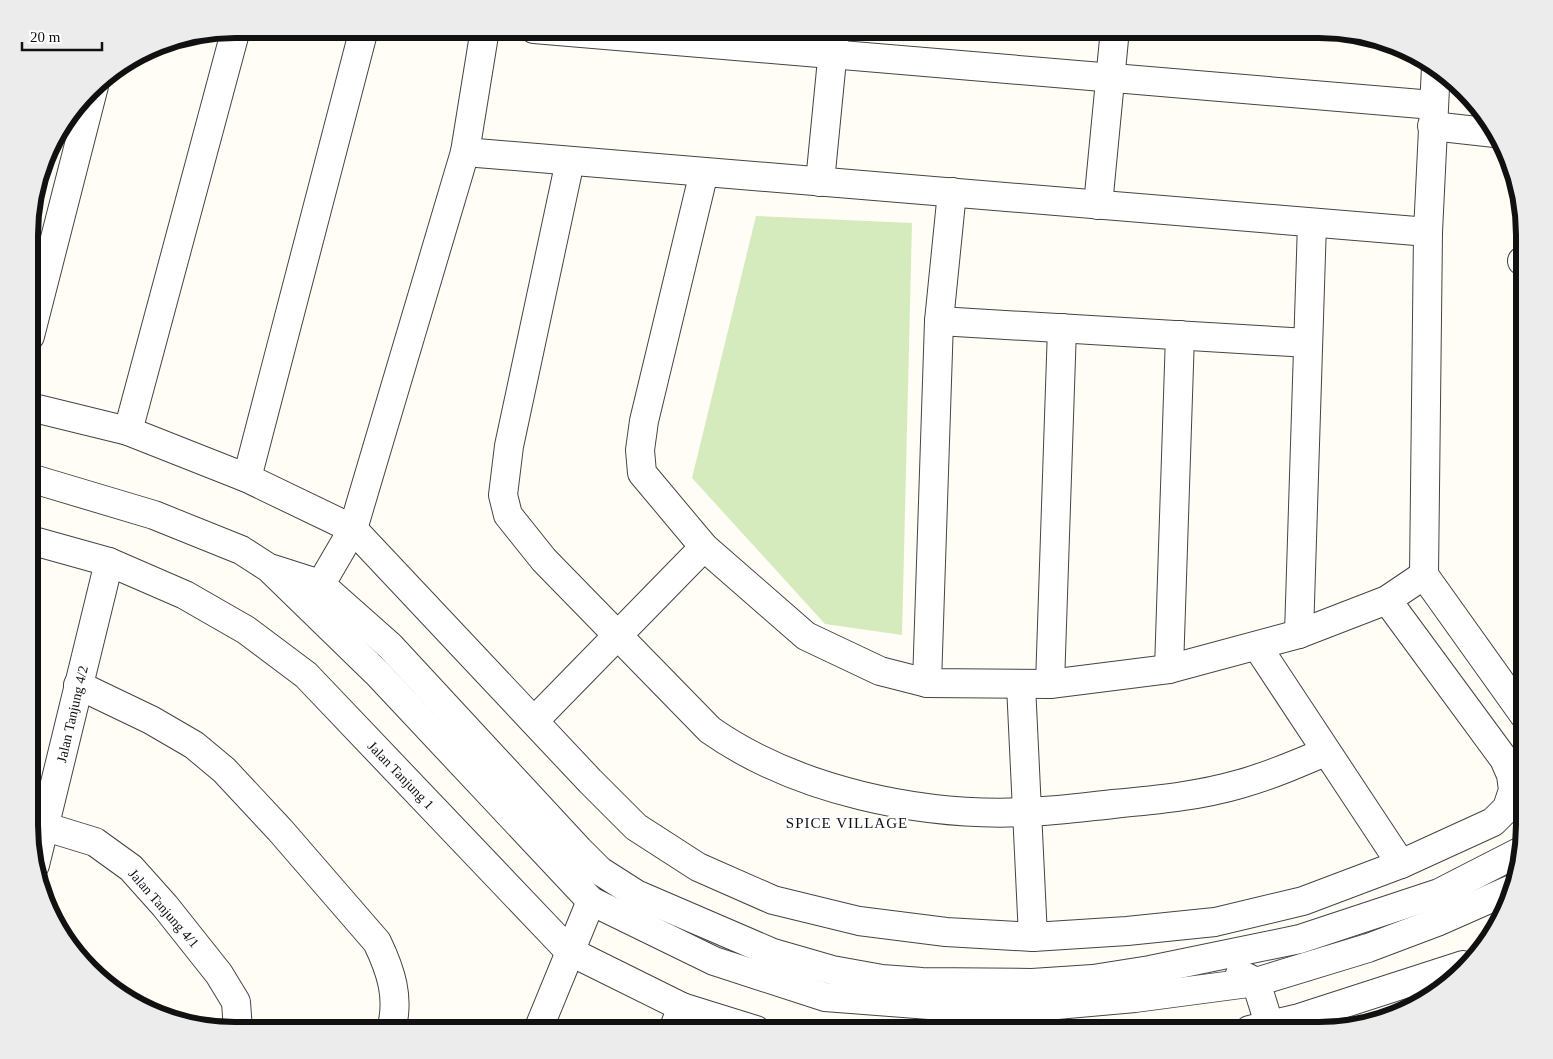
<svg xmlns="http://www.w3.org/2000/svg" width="1553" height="1059" font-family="'Times New Roman',serif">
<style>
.green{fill:#d5ebbd}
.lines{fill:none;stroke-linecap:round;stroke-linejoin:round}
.minor-casing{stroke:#444;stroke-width:30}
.minor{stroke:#fff;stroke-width:28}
.labels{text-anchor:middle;stroke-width:5;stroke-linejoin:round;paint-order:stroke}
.street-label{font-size:14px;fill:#111;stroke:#fff}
.neighbourhood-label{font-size:15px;letter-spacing:1px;fill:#111;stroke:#fff}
.rim{fill:none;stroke:#111;stroke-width:6}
</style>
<rect width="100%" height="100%" fill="#fffdf5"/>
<!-- green -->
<path class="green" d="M756,216L912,223L902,635L825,624L692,478Z"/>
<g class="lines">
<defs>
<g id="minor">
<path d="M534,29L1433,105"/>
<path d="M1436,67L1428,232L1424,575L1524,715"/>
<path d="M1432,126L1495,133"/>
<path d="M465,152L1428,232"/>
<path d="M570,161L509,446L503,495L508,515L544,560L710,730C797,791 922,817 1027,812C1056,811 1085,807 1113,804C1156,800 1199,796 1240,784C1269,776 1297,764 1325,752"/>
<path d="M704,172L644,421L640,450L642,473L704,547L806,636L880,671L927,683L1050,684L1169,669L1299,634L1387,600L1424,575"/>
<path d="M820,182L835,29"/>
<path d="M1098,205L1115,29"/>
<path d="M1522,261L1524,262"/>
<path d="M939,321L1308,343"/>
<path d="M30,336L94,86"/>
<path d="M30,407L128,431L247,478L353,529L590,781L636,827L698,867L773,900L859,921L946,932L1033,937L1127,931L1215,922L1303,901L1401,864L1493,822L1507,808L1513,790L1511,775L1504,759L1387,600"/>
<path d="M128,431L236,29"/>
<path d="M30,478L154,515L241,550L269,568L378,674L591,901L714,961L825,997L968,1008L1035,1007L1135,998L1256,982L1368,948L1437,922L1514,888"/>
<path d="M247,478L364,29"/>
<path d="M30,540L109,562L185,595L246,630L306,675L569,951L682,1007L756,1030"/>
<path d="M273,569L320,584L390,646L579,850L600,871L636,894L773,953L832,970L882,979L922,982L1032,983L1093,979L1150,970L1300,939L1439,893L1521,851"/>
<path d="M311,601L353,529L465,152L485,29"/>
<path d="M1299,634L1312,223"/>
<path d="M1257,646L1401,864"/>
<path d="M1169,669L1180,335"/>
<path d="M927,683L939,321L952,192"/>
<path d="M1050,684L1062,328"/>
<path d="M78,685L151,720L194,745L224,770L280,830L377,942C391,971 400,998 391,1030"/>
<path d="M1021,685L1033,937"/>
<path d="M534,721L704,547"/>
<path d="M46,827L95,842L131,868L165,906L219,974L236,1002L238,1030"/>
<path d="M35,865L109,562"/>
<path d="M1240,974L1256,982L1271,1030"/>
<path d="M538,1030L591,901"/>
<path d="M673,1030L682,1007"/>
<path d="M1249,1030L1299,1018L1463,965"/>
</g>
</defs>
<!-- minor casing -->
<use href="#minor" class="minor-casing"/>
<!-- minor -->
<use href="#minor" class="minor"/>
</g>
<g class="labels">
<!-- street labels -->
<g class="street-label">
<text transform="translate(72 714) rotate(-77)" y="5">Jalan Tanjung 4/2</text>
<text transform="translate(401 775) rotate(46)" y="5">Jalan Tanjung 1</text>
<text transform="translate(164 908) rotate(49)" y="5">Jalan Tanjung 4/1</text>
</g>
<!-- neighbourhood labels -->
<g class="neighbourhood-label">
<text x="847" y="828">SPICE VILLAGE</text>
</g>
</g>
<!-- crop -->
<path d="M0 0H1553V1059H0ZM235 38H1319A197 197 0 0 1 1516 235V825A197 197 0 0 1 1319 1022H235A197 197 0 0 1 38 825V235A197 197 0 0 1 235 38Z" fill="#ececec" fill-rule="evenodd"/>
<path class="rim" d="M235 38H1319A197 197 0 0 1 1516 235V825A197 197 0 0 1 1319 1022H235A197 197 0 0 1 38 825V235A197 197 0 0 1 235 38Z"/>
<!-- scale -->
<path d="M22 42v8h80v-8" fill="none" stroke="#111111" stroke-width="2.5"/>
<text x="30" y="42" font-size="15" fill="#111111" stroke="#ffffff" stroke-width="4" paint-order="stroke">20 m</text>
</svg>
